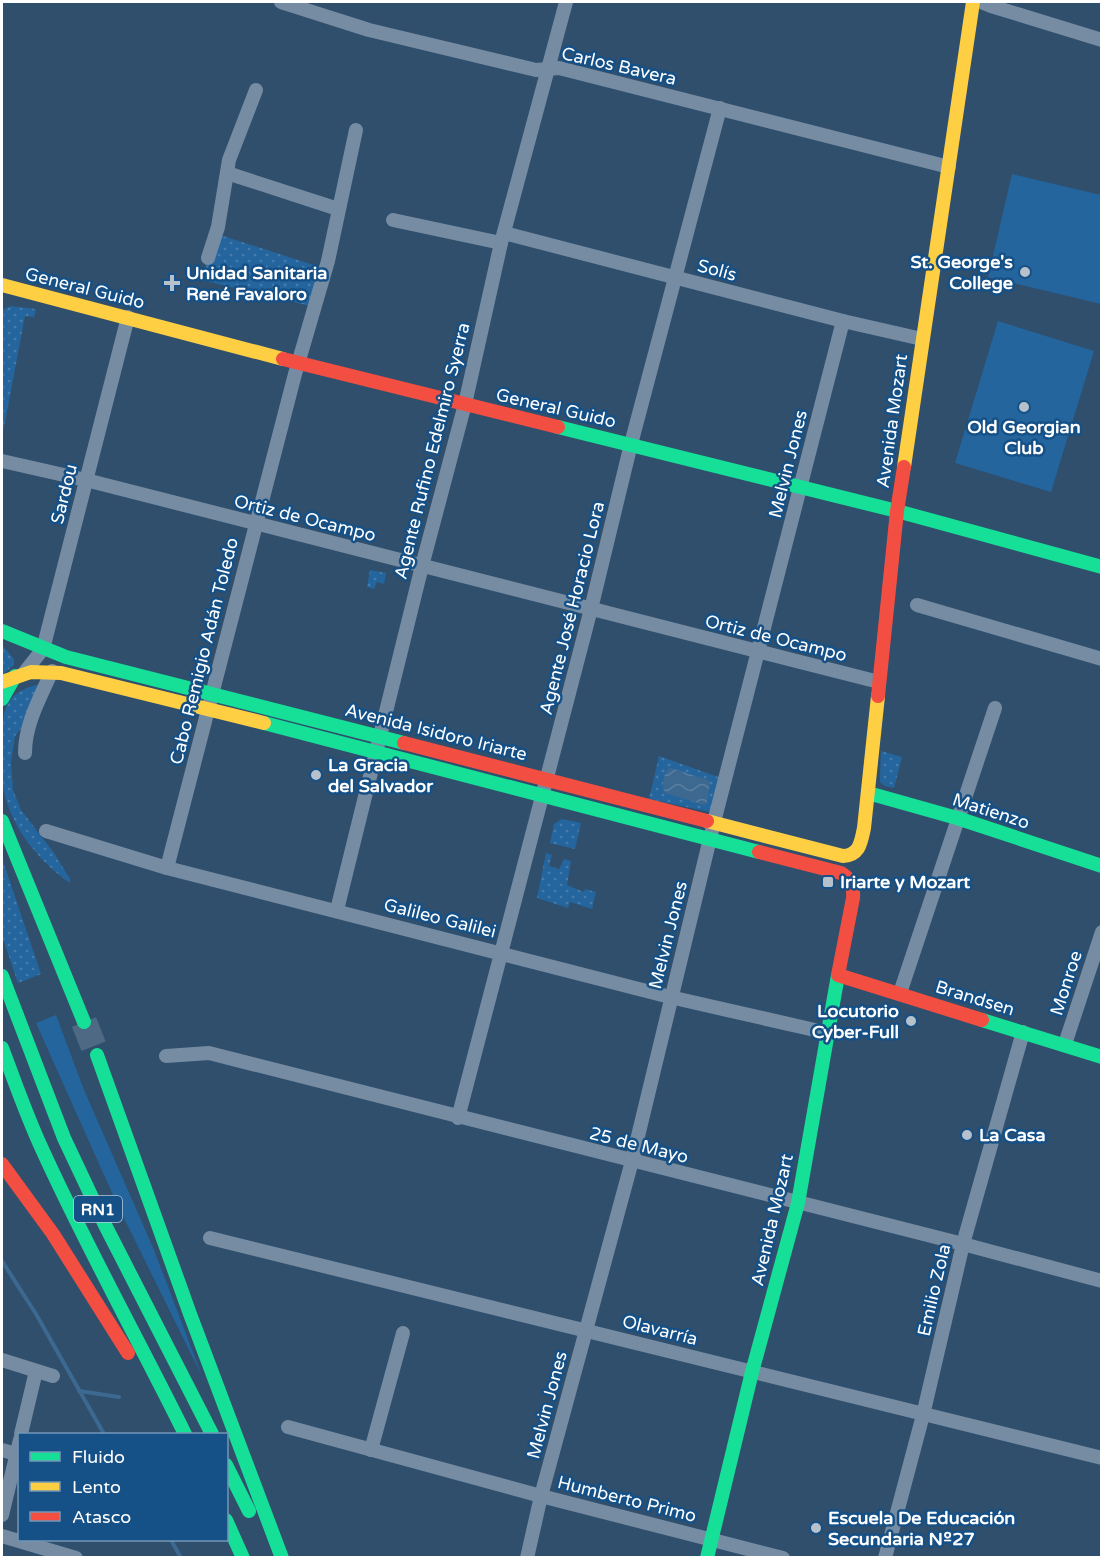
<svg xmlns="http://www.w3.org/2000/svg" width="1103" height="1559" font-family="'Varela Round',sans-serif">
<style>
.grass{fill:url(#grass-dots)}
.garden{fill:#25659d}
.water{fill:url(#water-waves)}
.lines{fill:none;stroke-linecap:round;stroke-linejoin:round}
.stream{stroke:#3d6890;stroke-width:4}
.highway-tunnel{stroke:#4e6983;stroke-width:26;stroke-dasharray:26 13;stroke-linecap:butt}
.street{stroke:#768ca3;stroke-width:14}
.fast{stroke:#16e098;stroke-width:14}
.slow{stroke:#ffcf43;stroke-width:14}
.jam{stroke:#f24e42;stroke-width:14}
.poi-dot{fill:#b6c1cc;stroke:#155087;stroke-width:2}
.labels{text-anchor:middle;stroke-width:5;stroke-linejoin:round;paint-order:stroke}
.shield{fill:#155087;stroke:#b9cadb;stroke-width:1.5}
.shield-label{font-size:16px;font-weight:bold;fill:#fff}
.street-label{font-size:18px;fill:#fff;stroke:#155087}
.poi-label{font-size:18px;font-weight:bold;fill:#fff;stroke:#155087;text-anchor:start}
</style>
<defs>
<pattern id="grass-dots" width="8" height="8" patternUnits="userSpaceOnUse" patternTransform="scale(1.5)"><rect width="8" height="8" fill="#25659d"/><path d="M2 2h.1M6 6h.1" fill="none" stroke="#467cac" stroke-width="1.8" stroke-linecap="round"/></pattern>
<pattern id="water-waves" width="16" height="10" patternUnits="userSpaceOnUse" patternTransform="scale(1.5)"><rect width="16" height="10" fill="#3d6890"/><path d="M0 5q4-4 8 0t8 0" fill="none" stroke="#5a7fa1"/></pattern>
</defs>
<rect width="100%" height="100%" fill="#2f4f6d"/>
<!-- grass -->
<g class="grass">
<path d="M217,234L320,267L310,306L201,280Z"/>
<path d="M11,306L36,309L34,317L25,316L2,438V310Z"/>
<path d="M370,570L386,573L384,584L377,582L374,589L367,587Z"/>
<path d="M2,645L14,659V665L2,675Z"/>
<path d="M44,683L25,724L15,736L11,762L13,790L21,810L54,853L70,879V883C41,863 14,831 5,796C0,779 2,759 2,741C2,705 7,691 44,683Z"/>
<path d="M881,751L902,757L894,788L885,786L880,782Z"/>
<path d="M659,756L721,778L710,812L649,799Z"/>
<path d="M562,819L581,823L575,849L550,843L554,824Z"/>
<path d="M546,853L552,855L549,866L559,869L564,859L571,861L567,885L584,892L585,889L596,892L592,909L570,902L568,908L537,898Z"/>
<path d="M2,858L41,974L18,983L2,936Z"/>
</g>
<!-- garden -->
<g class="garden">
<path d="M1012,174L1101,195V304L988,277Z"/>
<path d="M998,321L1094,351L1051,492L955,463Z"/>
<path d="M56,1015L84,1090L154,1250L202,1376L118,1206L36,1023Z"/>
</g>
<!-- water -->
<path class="water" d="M671,768L708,780L710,783L707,803L704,805L665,793C661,786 663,771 671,768Z"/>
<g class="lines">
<!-- stream -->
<g class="stream">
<path d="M2,1261L36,1314L104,1434"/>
<path d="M79,1391L119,1397"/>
<path d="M171,1540L181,1558"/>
</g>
<!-- highway-tunnel -->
<path class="highway-tunnel" d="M84,1022L97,1055"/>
<!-- street -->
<g class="street">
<path d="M281,2L369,30L536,70L559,68L949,167"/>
<path d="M981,2L991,6L1102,40"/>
<path d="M227,173L338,209"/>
<path d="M393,220L501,243"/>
<path d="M504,233L843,321L922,339"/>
<path d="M208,258L218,227L229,160L256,90"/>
<path d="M2,461L86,480L879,682"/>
<path d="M917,605L1102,659"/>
<path d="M24,673L43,649L128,317"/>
<path d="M25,753C25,724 40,698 52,671"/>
<path d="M46,831L167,868L670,997L828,1033"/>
<path d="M167,868L295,374L328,261L356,130"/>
<path d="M337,910L422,566L465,404L501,243L566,2"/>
<path d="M900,993L995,708"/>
<path d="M1065,1044L1102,932"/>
<path d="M166,1056L209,1053L963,1244L1102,1281"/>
<path d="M458,1118L591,609L631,444L720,108"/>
<path d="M210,1238L1102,1458"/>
<path d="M2,1360L53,1376"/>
<path d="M288,1427L541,1496L783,1558"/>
<path d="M21,1434L36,1371"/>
<path d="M2,1450L16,1454"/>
<path d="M371,1450L403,1333"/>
<path d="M2,1515L20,1440"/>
<path d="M2,1536L76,1558"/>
<path d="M527,1558L541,1496L632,1161L714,822L843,321"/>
<path d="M885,1558L923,1415L963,1244L1023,1032"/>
</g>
<!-- fast -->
<g class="fast">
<path d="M558,427L897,511"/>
<path d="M897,511L1102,567"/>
<path d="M2,631L66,657L404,743"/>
<path d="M2,699L15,676"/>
<path d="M264,723L759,852"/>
<path d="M868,793L957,818L1102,866"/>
<path d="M2,821L84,1022"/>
<path d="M2,976L64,1138L105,1225L212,1434"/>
<path d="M982,1020L1102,1057"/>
<path d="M2,1048C15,1082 27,1117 42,1149C86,1246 138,1339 185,1434"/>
<path d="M97,1055L190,1314L282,1558"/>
<path d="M226,1465L249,1511"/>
<path d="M226,1520L243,1558"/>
<path d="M707,1558L752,1372L798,1203L838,975"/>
</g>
<!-- slow -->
<g class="slow">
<path d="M2,285L283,359"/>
<path d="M904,467L973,2"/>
<path d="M2,682L31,672L61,673L264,723"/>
<path d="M707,821L843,856C860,855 861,842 864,828L878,696"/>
</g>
<!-- jam -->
<g class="jam">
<path d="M283,359L558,427"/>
<path d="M878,696L897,511L904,467"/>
<path d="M404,743L707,821"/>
<path d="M759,852L841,873C851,879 854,887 853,898L838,975L982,1020"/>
<path d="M2,1164L53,1234L128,1353"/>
</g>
</g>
<!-- markers -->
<g class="poi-dot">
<circle cx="1025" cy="272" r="6"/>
<path d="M169 274h6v6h6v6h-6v6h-6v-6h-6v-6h6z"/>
<circle cx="1024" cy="407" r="6"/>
<circle cx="316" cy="775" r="6"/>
<rect x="822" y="876" width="12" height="12" rx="3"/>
<circle cx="911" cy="1021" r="6"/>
<circle cx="967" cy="1135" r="6"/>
<circle cx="816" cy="1528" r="6"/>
</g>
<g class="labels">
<!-- shield labels -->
<rect class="shield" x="74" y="1196" width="48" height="26" rx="4.5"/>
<g class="shield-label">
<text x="98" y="1215">RN1</text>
</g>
<!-- street labels -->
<g class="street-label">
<text transform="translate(619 66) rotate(13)" y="6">Carlos Bavera</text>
<text transform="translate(717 270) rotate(15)" y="6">Solís</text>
<text transform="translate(85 288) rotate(14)" y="6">General Guido</text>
<text transform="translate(556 408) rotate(13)" y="6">General Guido</text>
<text transform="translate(892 421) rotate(-82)" y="6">Avenida Mozart</text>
<text transform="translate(432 451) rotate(-76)" y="6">Agente Rufino Edelmiro Syerra</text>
<text transform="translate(788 464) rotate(-76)" y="6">Melvin Jones</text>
<text transform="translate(64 494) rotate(-76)" y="6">Sardou</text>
<text transform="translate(305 518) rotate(14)" y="6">Ortiz de Ocampo</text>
<text transform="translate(572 608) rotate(-76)" y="6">Agente José Horacio Lora</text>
<text transform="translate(776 638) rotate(14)" y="6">Ortiz de Ocampo</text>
<text transform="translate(204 651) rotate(-76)" y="6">Cabo Remigio Adán Toledo</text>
<text transform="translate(436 732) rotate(14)" y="6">Avenida Isidoro Iriarte</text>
<text transform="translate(991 811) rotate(18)" y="6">Matienzo</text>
<text transform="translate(440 918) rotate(14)" y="6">Galileo Galilei</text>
<text transform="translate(668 935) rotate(-76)" y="6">Melvin Jones</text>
<text transform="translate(1066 983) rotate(-72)" y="6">Monroe</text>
<text transform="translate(975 998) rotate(17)" y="6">Brandsen</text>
<text transform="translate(639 1145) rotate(14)" y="6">25 de Mayo</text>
<text transform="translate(772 1220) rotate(-77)" y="6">Avenida Mozart</text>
<text transform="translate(934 1290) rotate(-77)" y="6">Emilio Zola</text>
<text transform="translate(660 1330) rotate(14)" y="6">Olavarría</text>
<text transform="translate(547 1405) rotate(-75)" y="6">Melvin Jones</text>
<text transform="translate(627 1499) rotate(14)" y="6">Humberto Primo</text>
</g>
<!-- poi labels -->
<g class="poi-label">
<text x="1013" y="268" text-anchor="end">St. George's<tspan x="1013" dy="21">College</tspan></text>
<text x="186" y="279">Unidad Sanitaria<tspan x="186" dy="21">René Favaloro</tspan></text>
<text x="1024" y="433" text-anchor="middle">Old Georgian<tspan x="1024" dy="21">Club</tspan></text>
<text x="328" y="771">La Gracia<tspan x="328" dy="21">del Salvador</tspan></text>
<text x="840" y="888">Iriarte y Mozart</text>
<text x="899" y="1017" text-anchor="end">Locutorio<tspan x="899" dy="21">Cyber-Full</tspan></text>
<text x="979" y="1141">La Casa</text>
<text x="828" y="1524">Escuela De Educación<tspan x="828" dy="21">Secundaria Nº27</tspan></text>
</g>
</g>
<!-- border -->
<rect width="1103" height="1559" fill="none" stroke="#ffffff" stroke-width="6"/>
<!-- legend -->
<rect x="18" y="1433" width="210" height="108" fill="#155087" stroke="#7396b7" stroke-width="1.5"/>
<rect x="30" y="1452" width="30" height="9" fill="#16e098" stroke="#7396b7" stroke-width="1.5"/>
<text x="72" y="1463" font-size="18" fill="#ffffff">Fluido</text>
<rect x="30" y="1482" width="30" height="9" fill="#ffcf43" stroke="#7396b7" stroke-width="1.5"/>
<text x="72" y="1493" font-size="18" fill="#ffffff">Lento</text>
<rect x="30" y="1512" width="30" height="9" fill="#f24e42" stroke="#7396b7" stroke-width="1.5"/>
<text x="72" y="1523" font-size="18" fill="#ffffff">Atasco</text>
</svg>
